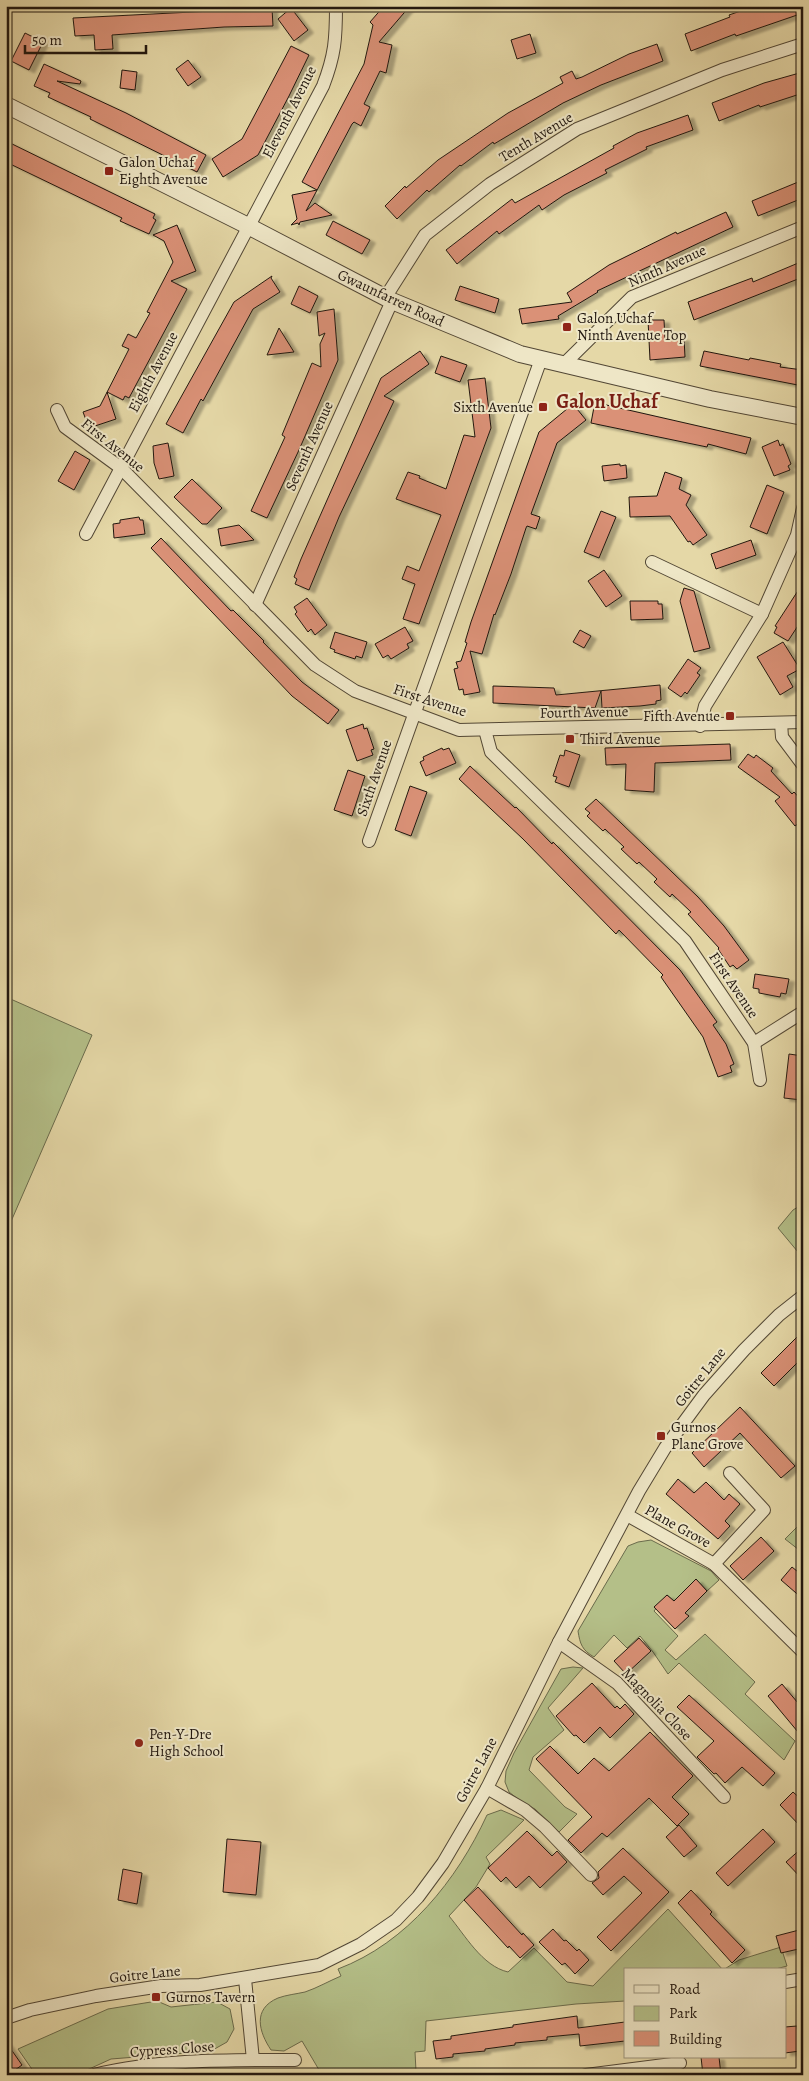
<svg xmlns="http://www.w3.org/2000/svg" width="809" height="2081" font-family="Alegreya,serif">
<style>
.green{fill:#b4bf88;stroke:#6a6b4c}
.building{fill:#da9177;stroke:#21170f;filter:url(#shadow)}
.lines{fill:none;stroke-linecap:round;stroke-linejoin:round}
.minor-casing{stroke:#524735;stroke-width:14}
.tertiary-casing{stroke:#524735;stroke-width:18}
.minor{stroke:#eee6c6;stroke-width:12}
.tertiary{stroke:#eee6c6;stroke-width:16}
.poi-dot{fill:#8f2418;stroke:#eee6c6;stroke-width:2}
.labels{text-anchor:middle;stroke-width:4;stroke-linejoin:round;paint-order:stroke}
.street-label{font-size:15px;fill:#21170f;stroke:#eee6c6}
.poi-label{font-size:15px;fill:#21170f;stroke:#eee6c6;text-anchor:start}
.district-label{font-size:20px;font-weight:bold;fill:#7a1f14;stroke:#eee6c6}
</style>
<defs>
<filter id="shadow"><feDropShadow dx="5.5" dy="3" stdDeviation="1" flood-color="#0004"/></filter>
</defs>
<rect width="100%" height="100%" fill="#e5d8a7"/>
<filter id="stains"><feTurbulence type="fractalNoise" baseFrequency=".004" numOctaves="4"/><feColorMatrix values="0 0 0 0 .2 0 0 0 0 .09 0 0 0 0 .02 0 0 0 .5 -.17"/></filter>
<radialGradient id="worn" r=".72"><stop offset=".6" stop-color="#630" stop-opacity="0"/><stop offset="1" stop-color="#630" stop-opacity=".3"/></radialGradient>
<!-- green -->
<g class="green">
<path d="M6,997L92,1035L6,1233Z"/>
<path d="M803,1204V1258L778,1228L793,1210Z"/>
<path d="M803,1521V1553L785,1539Z"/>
<path d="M651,1540L711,1571L719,1580L707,1591L696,1579L674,1601L667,1595L654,1611L678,1636L665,1650L676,1660L705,1634L755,1682L745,1694L795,1741L784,1760L679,1663L668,1674L653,1652L640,1636L627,1648L614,1635L594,1657C582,1650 580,1644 578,1631L628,1546L638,1542Z"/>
<path d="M573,1667L583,1668L548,1708L564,1730L533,1757L529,1770L565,1807L577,1814L559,1832L535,1809L523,1803L509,1792L505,1782L506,1771L514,1753L561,1669Z"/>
<path d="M501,1810L524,1820L486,1857L490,1864L476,1887L449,1916C465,1935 482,1966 508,1972L534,1948L567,1982L593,1986L668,1909L723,1970L739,1960L781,1947L787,1966L772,1970H625V2001L576,2004L426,2021L425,2051L415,2052L416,2071L410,2075H322L302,2041L284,2051L271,2050C259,2032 252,2009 278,1998C286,1995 296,1994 305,1992C317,1988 329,1981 341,1976L338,1969C407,1943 457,1880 487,1815Z"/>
<path d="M157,2001L171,2007L217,2002L230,2009L234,2029L227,2042L211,2051L111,2059L76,2075H36L18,2049L108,2009Z"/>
</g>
<!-- building -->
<g class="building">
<path d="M384,6H410L379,42L392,45L386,73L380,71L364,104L370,107L361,126L354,122L352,124L306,211L315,203L332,215L300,222L299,225L298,223L291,225L297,219L292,195L317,190L302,182L364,64L373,25L370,22Z"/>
<path d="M755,6H803V13L736,36L735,34L691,51L685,34L730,17L729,15Z"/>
<path d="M272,8L273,26L224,27L112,35L113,49L95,50L94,35L75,36L73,18Z"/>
<path d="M291,8L308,30L294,41L278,19Z"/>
<path d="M25,33L43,42L29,70L11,61Z"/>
<path d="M530,34L536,53L517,59L511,40Z"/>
<path d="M657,44L663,61L601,85L563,103L494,144L493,142L461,166L460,165L429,192L427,190L397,219L385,206L405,186L406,188L438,160L508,113L563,83L560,77L572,71L576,79L582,77L629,54Z"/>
<path d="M291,46L309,55L289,96L258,155L223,177L212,159L242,139Z"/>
<path d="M188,60L201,77L188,86L176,69Z"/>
<path d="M44,64L81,81L80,84L57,81L126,113L206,155L197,172L90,119L91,117L48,97L50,93L34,86Z"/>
<path d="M122,70L137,72L135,90L120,88Z"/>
<path d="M803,72V93L760,107L759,105L719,121L712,103L764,83Z"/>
<path d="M688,115L693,130L646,147L647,149L605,170L607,173L564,195L542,210L539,205L499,234L497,231L457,264L446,250L512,199L515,203L614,148L613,146L637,133Z"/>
<path d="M6,141L155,214L153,218L156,220L149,234L120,221L122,218L6,162Z"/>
<path d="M803,180V198L758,216L752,201Z"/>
<path d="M726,212L733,227L597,291L598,292L558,316L559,319L522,324L519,309L572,302L567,293L609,265L676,232L677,234Z"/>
<path d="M333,221L370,240L362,254L326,235Z"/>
<path d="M177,225L196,271L171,281L187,289L129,398L125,396L123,400L107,392L116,419L89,428L83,412L100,406L129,349L122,346L128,334L136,338L150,313L147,312L173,262L164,241L153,235Z"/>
<path d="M803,261V277L694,320L688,302L752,278L753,282Z"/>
<path d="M272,276L271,278L280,292L253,309L203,401L201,399L183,433L166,424L234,302Z"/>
<path d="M299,286L318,296L310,313L291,304Z"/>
<path d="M460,286L499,299L495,313L455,300Z"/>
<path d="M334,309L338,360L299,450L267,518L251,511L285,437L282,435L312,363L321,367L320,344L325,333L319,336L317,312Z"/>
<path d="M648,320H664L665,339L684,338L685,357L650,360Z"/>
<path d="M279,328L294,352L267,355Z"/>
<path d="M420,351L429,364L384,396L394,401L339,517L309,590L295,584L297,579L294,577L301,559L381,378Z"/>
<path d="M704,351L749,360L750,358L781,364L780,367L803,370V386L700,366Z"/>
<path d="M441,356L467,365L460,382L435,373Z"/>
<path d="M485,378L491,428L419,624L403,619L415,584L402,579L407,566L419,571L441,515L396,499L408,472L420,476L419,478L446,489L464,435L475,437L468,380Z"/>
<path d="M573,404L586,420L557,443L531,514L540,517L536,529L527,526L526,528L511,574L495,615L494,614L482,654L470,651L480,692L464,695L463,689L459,690L454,669L458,668L456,662L461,661L467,643L465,642L471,622L539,432Z"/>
<path d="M602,404L751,438L746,454L708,444L707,447L591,423L594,407L601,408Z"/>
<path d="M778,440L780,446L783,444L791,464L788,466L790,470L774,476L762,447Z"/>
<path d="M168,443L174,476L159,479L154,463L153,446Z"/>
<path d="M75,451L90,460L74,490L58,481Z"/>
<path d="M620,464V466L626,465L627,478L604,481L602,466Z"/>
<path d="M665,472L682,478L679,489L691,495L686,505L707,535L693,545L690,541L688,542L670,516L630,517L629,497L657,496Z"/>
<path d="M192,479L222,508L207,524H202L174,497Z"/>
<path d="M767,485L784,492L767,534L750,527Z"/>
<path d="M601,511L616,517L599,558L584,552Z"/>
<path d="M139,517L140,520H143L145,534L114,538L113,524L120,523V520Z"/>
<path d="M239,525L254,540L221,546L218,529Z"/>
<path d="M161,538L231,611L233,610L264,641L263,642L302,682L339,710L328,724L292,696L151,548Z"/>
<path d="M751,540L756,555L716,569L711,554Z"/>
<path d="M604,570L622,596L606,607L588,581Z"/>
<path d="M803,583V618L788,641L774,633L777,627L775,626Z"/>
<path d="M684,588L694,591L710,648L694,652L680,601Z"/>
<path d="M307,598L327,625L315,635L311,629L308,632L295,614L297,612L294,607Z"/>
<path d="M630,601H658V604H662L663,619L631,620Z"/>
<path d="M405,627L413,641L407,644L409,648L391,659L388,655L383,658L375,644Z"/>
<path d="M580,630L591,636L584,648L573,642Z"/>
<path d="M335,632L367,642L362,658L356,656L355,659L334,652L335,650L330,648Z"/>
<path d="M783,642L800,669L787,676L793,687L780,695L757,657Z"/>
<path d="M688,659L701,668L697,673L700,675L687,694L685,692L681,697L668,688Z"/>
<path d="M660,685L661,700L656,701V704L640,706L602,708L601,691L595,708L493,703V686L554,688L556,695Z"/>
<path d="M363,724L364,729L367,728L374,749L371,750L373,755L357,761L346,730Z"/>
<path d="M730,744L731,760L655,763L654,792L625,790L626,764L606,765L605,748Z"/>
<path d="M442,748L443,750L449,748L456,763L426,776L420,762L424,760L423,757Z"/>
<path d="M565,750L580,755L569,787L555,782L557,777L553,776L560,755L564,756Z"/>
<path d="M748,754L754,758L756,755L773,768L771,771L792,794L794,792L803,802V820L795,826L775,801L780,797L738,767Z"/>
<path d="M470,766L515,808L516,807L552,844L553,842L680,970L717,1022L713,1025L726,1044L734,1064L730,1066L732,1072L718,1077L703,1037L661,977L663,975L619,930L616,934L523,839L459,779Z"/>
<path d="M348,770L365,776L352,816L334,810Z"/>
<path d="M410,786L427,792L411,836L395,830Z"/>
<path d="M596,799L698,897L724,926L749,960L737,969L733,965L730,967L718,949L719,948L688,914L691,912L672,894L670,897L654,882L657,879L639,862L637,864L621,849L624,847L605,829L603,831L587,816L590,813L585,809Z"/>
<path d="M755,974L789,979L786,994L781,993L780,997L759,993V989L753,988Z"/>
<path d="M789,1054L803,1056L802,1100L784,1098Z"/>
<path d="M803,1331V1357L774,1386L761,1373Z"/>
<path d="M740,1407L795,1466L781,1478L740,1433L704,1467L692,1453Z"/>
<path d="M678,1479L694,1493L706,1482L724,1500L729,1494L740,1504L725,1521L730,1526L718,1539L666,1494Z"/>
<path d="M761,1537L774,1551L743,1580L730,1566Z"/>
<path d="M792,1567L803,1576V1599L781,1580Z"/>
<path d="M696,1579L707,1591L685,1613L689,1616L675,1629L654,1607L667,1595L674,1601Z"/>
<path d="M639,1638L651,1651L626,1674L614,1661Z"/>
<path d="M592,1683L615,1708L617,1706L620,1709L625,1704L634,1714L610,1738L600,1727L584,1743L576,1735L574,1736L556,1716Z"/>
<path d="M782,1684L803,1709V1738L768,1696Z"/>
<path d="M689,1695L775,1773L763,1786L742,1767L725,1783L716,1773L714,1774L697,1757L714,1741L677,1707Z"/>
<path d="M650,1732L693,1776L672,1797L689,1814L677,1826L649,1798L607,1837L602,1833L581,1853L568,1840L592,1817L536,1759L550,1746L578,1774L594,1758L609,1771Z"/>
<path d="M793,1792L803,1801V1829L780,1805Z"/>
<path d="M679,1825L697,1846L684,1857L666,1837Z"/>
<path d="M763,1829L775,1842L728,1886L716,1873Z"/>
<path d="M527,1831L552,1856L557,1851L567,1862L540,1888L529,1876L516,1888L506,1877L501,1882L488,1868Z"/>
<path d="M227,1839L261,1842L256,1895L223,1892Z"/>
<path d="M803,1847V1880L786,1862Z"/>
<path d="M623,1848L669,1892L611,1951L597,1937L642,1893L624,1876L603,1895L592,1883L599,1878L598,1872Z"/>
<path d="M123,1869L142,1873L137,1904L118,1900Z"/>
<path d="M478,1887L522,1935L523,1933L534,1945L520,1958L509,1946L508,1948L464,1900Z"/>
<path d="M691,1890L712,1912L710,1914L745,1950L732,1963L678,1903Z"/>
<path d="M553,1929L564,1941L566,1940L577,1951L579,1949L589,1960L575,1974L565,1963L562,1965L539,1942Z"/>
<path d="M803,1929V1948L781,1953L776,1936Z"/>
<path d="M577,2016L578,2028L625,2022V2041L580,2046L579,2034L547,2037V2040L515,2043V2045L485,2049V2051L453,2054V2057L436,2059L433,2041L451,2039V2036L513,2027V2025Z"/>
<path d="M797,2026L800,2051L785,2053V2027Z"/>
<path d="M6,2042L22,2065L8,2075H6Z"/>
<path d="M701,2057H719L721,2075H703Z"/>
</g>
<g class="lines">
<defs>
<g id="minor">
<path d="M385,298L425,235L490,184L577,129L722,70L803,44"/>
<path d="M563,365L632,297L803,227"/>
<path d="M57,410L65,427L121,468L315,665L355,691L459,730L803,722"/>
<path d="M86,534L323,86C335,55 336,39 336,6"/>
<path d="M652,562L762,614"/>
<path d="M255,605L392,301"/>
<path d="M781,723L782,737L803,765"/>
<path d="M700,726L705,706L762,614L797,535L803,508"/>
<path d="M485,730L491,752L685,941L754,1043L760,1080"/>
<path d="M369,841L541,359"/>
<path d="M754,1043L803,1012"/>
<path d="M627,1515L714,1564L803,1652"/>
<path d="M714,1564L764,1510L730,1473"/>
<path d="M559,1642L617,1683L724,1797"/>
<path d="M487,1788L525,1810L545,1827L591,1875"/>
<path d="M245,1979L253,2060"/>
<path d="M785,1982L803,1979"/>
<path d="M6,2018L30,2010L96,1996L161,1986L200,1985L319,1965L361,1944L396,1920L418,1897L443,1863L487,1788L559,1642L639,1491L665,1448L704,1395L744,1350L779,1315L803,1296"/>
<path d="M94,2075C159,2059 229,2060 295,2060"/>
<path d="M586,2075L680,2063"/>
</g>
<path id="tertiary" d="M6,105L248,226L392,301L520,354L710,399L803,417"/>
</defs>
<!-- minor casing -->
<use href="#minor" class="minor-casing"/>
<!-- tertiary casing -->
<use href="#tertiary" class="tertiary-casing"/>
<!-- minor -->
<use href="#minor" class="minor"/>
<!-- tertiary -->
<use href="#tertiary" class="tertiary"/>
</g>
<!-- markers -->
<g class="poi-dot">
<rect x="104" y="166" width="10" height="10" rx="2.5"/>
<rect x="562" y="322" width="10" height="10" rx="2.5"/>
<rect x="538" y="402" width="10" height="10" rx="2.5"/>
<rect x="725" y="711" width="10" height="10" rx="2.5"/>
<rect x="565" y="734" width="10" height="10" rx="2.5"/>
<rect x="656" y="1431" width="10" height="10" rx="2.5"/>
<circle cx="139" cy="1743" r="5"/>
<rect x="151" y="1992" width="10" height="10" rx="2.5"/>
</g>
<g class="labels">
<!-- street labels -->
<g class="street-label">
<text transform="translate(289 112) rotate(-63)" y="5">Eleventh Avenue</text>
<text transform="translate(536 137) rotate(-31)" y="5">Tenth Avenue</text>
<text transform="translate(667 266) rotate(-24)" y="5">Ninth Avenue</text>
<text transform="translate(391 298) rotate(25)" y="5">Gwaunfarren Road</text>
<text transform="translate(153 372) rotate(-62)" y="5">Eighth Avenue</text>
<text transform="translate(113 445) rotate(39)" y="5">First Avenue</text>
<text transform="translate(309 446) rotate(-66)" y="5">Seventh Avenue</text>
<text transform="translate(430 700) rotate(18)" y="5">First Avenue</text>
<text transform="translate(584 712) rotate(-1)" y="5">Fourth Avenue</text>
<text transform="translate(374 778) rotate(-71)" y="5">Sixth Avenue</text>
<text transform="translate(734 985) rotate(56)" y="5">First Avenue</text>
<text transform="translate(700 1377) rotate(-51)" y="5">Goitre Lane</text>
<text transform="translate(678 1526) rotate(29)" y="5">Plane Grove</text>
<text transform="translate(657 1704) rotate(46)" y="5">Magnolia Close</text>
<text transform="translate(476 1770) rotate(-62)" y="5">Goitre Lane</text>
<text transform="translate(145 1974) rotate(-6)" y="5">Goitre Lane</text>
<text transform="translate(172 2049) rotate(-4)" y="5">Cypress Close</text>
</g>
<!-- poi labels -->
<g class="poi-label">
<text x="119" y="167">Galon Uchaf<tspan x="119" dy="17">Eighth Avenue</tspan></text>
<text x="577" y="323">Galon Uchaf<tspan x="577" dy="17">Ninth Avenue Top</tspan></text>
<text x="533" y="412" text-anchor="end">Sixth Avenue</text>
<text x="720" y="721" text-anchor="end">Fifth Avenue</text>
<text x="580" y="744">Third Avenue</text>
<text x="671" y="1432">Gurnos<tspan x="671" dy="17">Plane Grove</tspan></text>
<text x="149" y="1739">Pen-Y-Dre<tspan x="149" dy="17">High School</tspan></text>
<text x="166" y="2002">Gurnos Tavern</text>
</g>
<!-- district labels -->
<g class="district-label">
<text x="607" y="408">Galon Uchaf</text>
</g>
</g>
<!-- margin -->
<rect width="809" height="2081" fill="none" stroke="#e5d8a7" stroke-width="25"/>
<rect x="8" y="8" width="794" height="2066" fill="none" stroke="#21170f" stroke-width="2.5"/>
<rect x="12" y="12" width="784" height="2056" fill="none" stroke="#21170f"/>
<!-- legend -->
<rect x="624" y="1968" width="162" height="90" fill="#eee6c6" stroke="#9c937d"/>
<rect x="634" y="1985" width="25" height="8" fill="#eee6c6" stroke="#9c937d"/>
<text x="669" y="1994" font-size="15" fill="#21170f">Road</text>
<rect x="634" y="2006" width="25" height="15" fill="#b4bf88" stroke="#9c937d"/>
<text x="669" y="2018" font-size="15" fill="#21170f">Park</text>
<rect x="634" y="2031" width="25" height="15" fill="#da9177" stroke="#9c937d"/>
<text x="669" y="2044" font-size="15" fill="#21170f">Building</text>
<!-- scale -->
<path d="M25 45v8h121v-8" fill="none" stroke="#21170f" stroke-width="2.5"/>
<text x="32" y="45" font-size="15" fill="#21170f" stroke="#eee6c6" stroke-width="4" paint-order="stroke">50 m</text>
<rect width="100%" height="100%" filter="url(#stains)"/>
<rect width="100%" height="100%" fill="url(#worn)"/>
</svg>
